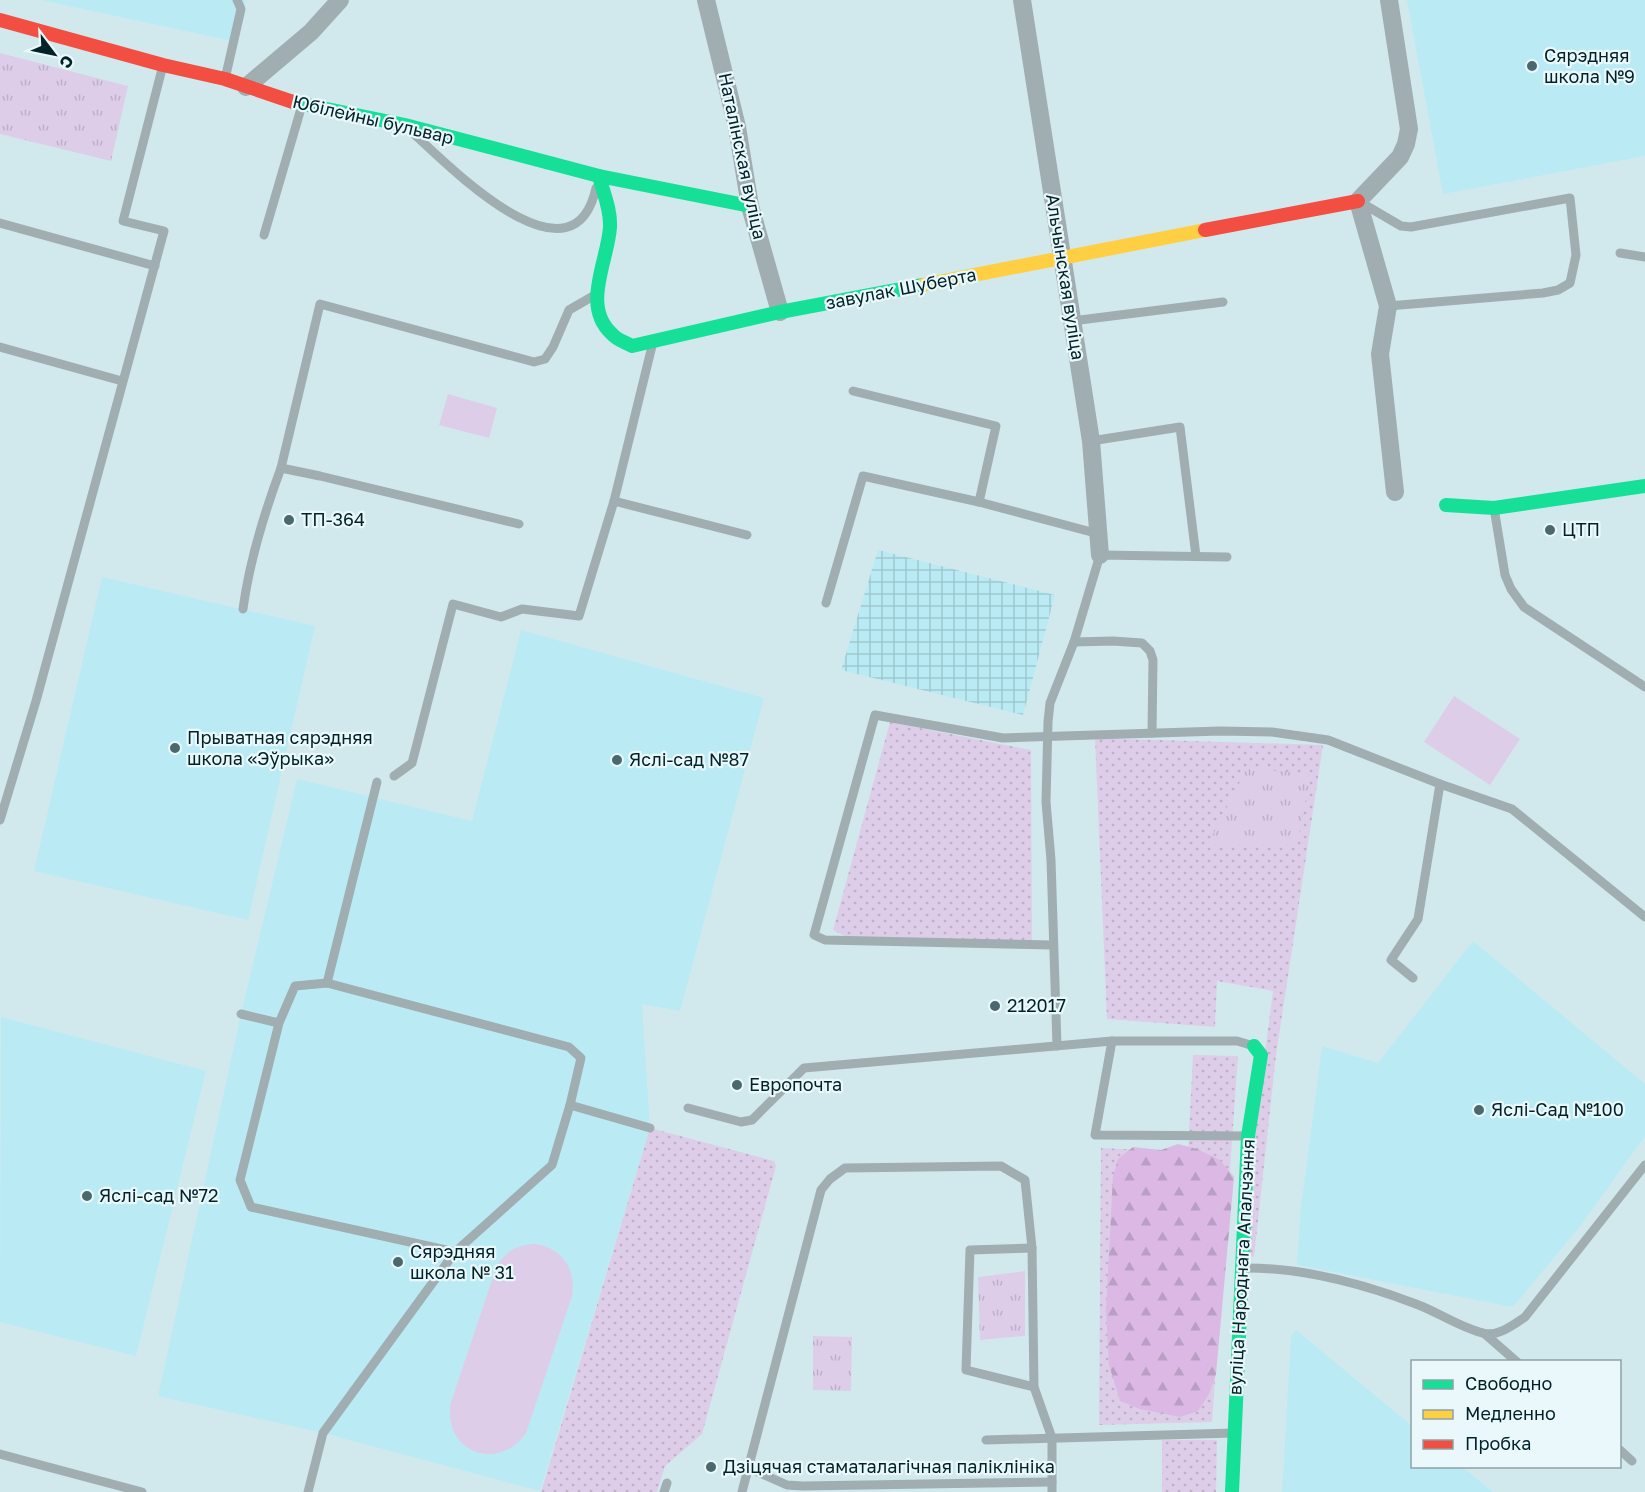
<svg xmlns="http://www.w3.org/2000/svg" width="1645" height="1492" font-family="'Golos Text',sans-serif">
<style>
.built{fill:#baebf4}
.industrial{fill:url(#industrial-grid)}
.grass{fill:url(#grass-dots)}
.forest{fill:url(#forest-firs)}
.park{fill:url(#park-tufts)}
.pitch{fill:#decde8}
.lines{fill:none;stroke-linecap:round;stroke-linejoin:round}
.lane{stroke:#a0aeb1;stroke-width:9}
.street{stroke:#a0aeb1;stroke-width:18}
.fast{stroke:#16e098;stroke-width:14}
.slow{stroke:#ffcf43;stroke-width:14}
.jam{stroke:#f24e42;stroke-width:14}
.poi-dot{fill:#4a686d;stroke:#eaf8fb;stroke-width:2}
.labels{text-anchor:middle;stroke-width:4.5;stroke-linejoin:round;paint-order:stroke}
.poi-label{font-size:18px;fill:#012328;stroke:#eaf8fb;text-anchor:start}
.street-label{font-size:18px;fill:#012328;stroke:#eaf8fb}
</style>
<defs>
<pattern id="industrial-grid" width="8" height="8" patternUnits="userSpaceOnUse" patternTransform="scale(1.5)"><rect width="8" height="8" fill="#baebf4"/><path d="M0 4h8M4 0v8" fill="none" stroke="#9ec9d1"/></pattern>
<pattern id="grass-dots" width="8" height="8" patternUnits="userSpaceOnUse" patternTransform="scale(1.5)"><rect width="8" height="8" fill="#decde8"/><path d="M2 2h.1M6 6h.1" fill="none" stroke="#bdb0c7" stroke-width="1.8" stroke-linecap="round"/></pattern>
<pattern id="forest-firs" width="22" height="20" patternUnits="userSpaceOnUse" patternTransform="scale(1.5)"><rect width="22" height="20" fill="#dbb9e4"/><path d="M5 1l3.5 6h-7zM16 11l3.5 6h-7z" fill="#ba9fc4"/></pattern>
<pattern id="park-tufts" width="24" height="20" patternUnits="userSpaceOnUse" patternTransform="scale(1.5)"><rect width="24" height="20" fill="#decde8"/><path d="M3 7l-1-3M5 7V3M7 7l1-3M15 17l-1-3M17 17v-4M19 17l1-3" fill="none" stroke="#bdb0c7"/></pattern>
</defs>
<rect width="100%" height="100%" fill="#d1e9ed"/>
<!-- built -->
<g class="built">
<path d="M41,0H246L237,42Z"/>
<path d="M1407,0H1645V156L1443,194Z"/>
<path d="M102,577L315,626L248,920L34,871Z"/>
<path d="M521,630L764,698L680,1011L642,1004L650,1128L540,1491L323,1433L158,1396L241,1014L297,779L472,821Z"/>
<path d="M1473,941L1645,1084V1136L1581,1225L1513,1307L1297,1265L1300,1216L1322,1046L1378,1063Z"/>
<path d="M1,1017L206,1071L136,1356L0,1322Z"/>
<path d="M1296,1330L1412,1426V1466L1462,1467L1493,1492H1282L1291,1337Z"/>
</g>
<!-- industrial -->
<path class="industrial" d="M878,550L1055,595L1023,715L841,670Z"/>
<!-- grass -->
<g class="grass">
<path d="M890,722L1031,750L1032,944H860L833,930Z"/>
<path d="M1095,738L1323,745L1276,1055L1254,1257L1239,1254L1273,991L1217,981L1215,1027L1107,1019Z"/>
<path d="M1193,1055L1238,1056L1212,1422L1099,1425L1101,1148L1188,1152Z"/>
<path d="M650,1128L774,1161L776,1166L702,1434L665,1466L657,1492H541Z"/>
<path d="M1162,1440H1217L1216,1492H1162Z"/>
</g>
<!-- forest -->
<path class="forest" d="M1178,1144L1197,1149L1220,1160L1234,1177L1216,1374L1209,1394L1198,1411L1180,1417L1140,1409L1120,1401L1109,1365L1106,1310L1113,1176L1118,1159L1133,1147L1161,1150Z"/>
<!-- park -->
<g class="park">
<path d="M0,53L128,86L111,161L0,134Z"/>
<path d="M1247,768L1311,774L1297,844H1208Z"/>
<path d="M1025,1271V1336L980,1340L978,1277Z"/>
<path d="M813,1336L852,1337L851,1391L813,1390Z"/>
</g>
<!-- pitch -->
<g class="pitch">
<path d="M448,394L497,408L489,438L439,425Z"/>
<path d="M1454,696L1520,739L1490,785L1424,742Z"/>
<path d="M537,1244C564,1250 576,1270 572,1296L526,1433C498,1474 441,1451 451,1402L497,1265C507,1250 519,1244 537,1244Z"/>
</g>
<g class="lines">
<!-- lane -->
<g class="lane">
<path d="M225,79L241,9L237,0"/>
<path d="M415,135C450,167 573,292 596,188"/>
<path d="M1360,202L1401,226L1411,227L1570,198L1576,255L1570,283L1558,290L1543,293L1388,306"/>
<path d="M0,223L155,266"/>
<path d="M264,235L302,105"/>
<path d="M1620,253L1645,257"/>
<path d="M1072,321L1223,302"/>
<path d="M0,347L122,381"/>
<path d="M853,391L996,426L979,502"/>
<path d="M1091,441L1180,427L1196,556"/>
<path d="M281,468L320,476L519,524"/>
<path d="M614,501L747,535"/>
<path d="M1494,508L1505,575L1511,589L1524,607L1645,687"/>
<path d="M826,603L863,476L979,502L1099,534"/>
<path d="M243,609C249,564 265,511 281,468L320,304L534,362L545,359L553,347L569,310L595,295"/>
<path d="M1074,642L1113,641L1142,643L1150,651L1153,660L1152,733"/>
<path d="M394,776L412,763L453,604L501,617L522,609L579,616L614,501L653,342"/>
<path d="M0,820L36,701L164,231L123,221L163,65"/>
<path d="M1053,945L825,940L814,935L875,715L1003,738L1220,731L1272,732L1328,740L1440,784L1512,809L1645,917"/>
<path d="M1413,978L1391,960L1418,919L1440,784"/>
<path d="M327,983L377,782"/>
<path d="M241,1014L279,1023L240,1180L251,1207L455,1252L552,1165L570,1105L581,1058L569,1047L327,983L295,986L279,1023"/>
<path d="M1112,1041L1095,1135L1246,1136"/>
<path d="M1057,1046L1051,860L1046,802L1048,722L1050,703L1074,642L1100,555L1227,557"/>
<path d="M570,1105L650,1128"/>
<path d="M688,1108L741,1122L752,1120L804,1068L1112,1041H1237L1254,1046"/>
<path d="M1032,1248L970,1250L966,1370L1034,1387"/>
<path d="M1242,1268C1300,1267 1361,1283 1416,1304C1438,1312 1461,1328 1483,1333C1498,1337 1513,1325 1525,1317L1645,1165"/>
<path d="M1485,1334L1517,1362"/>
<path d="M986,1440L1234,1433"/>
<path d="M1620,1450L1632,1461"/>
<path d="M0,1454L142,1492"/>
<path d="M749,1468L787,1485L803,1486L1052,1482"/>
<path d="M308,1492L323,1433L455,1252"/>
<path d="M664,1492L667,1483"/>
<path d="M742,1492L821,1190L830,1179L845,1168L1001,1166L1025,1180L1032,1248L1034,1387L1052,1438V1492"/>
</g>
<!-- street -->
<g class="street">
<path d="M706,0L737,127L750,206L780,312"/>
<path d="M1022,0L1091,441L1100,555"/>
<path d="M1389,0L1409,129L1406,144L1400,157L1358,201L1388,306L1380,354L1395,492"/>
<path d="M246,87L311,32L340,0"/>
</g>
<!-- fast -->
<g class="fast">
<path d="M293,102L405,125L599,176L750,206"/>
<path d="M599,176C603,192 611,209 610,227C608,261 581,306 612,334C617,340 625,342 632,346L780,312L923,285"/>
<path d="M1446,505L1494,508L1645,486"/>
<path d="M1232,1492L1248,1136L1261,1055L1254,1046"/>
</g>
<!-- slow -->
<path class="slow" d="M923,285L1205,230"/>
<!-- jam -->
<g class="jam">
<path d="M0,20L163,65L225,79L293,102"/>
<path d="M1205,230L1358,201"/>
</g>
</g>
<!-- markers -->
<g class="poi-dot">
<circle cx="1532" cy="66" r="6"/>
<circle cx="289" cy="520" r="6"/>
<circle cx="1550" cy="530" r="6"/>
<circle cx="175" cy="748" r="6"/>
<circle cx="617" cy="760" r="6"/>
<circle cx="995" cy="1006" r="6"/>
<circle cx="737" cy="1085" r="6"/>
<circle cx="1479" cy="1110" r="6"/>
<circle cx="87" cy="1196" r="6"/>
<circle cx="398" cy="1262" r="6"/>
<circle cx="711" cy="1467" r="6"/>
</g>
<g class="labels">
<!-- poi labels -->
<g class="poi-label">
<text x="1544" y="62">Сярэдняя<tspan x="1544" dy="21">школа №9</tspan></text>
<text x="301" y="526">ТП-364</text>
<text x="1562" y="536">ЦТП</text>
<text x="187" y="744">Прыватная сярэдняя<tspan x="187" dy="21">школа «Эўрыка»</tspan></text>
<text x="629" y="766">Яслі-сад №87</text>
<text x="1007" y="1012">212017</text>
<text x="749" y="1091">Европочта</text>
<text x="1491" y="1116">Яслі-Сад №100</text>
<text x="99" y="1202">Яслі-сад №72</text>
<text x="410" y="1258">Сярэдняя<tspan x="410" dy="21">школа № 31</tspan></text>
<text x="723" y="1473">Дзіцячая стаматалагічная паліклініка</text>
</g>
<!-- street labels -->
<g class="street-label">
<text transform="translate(373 120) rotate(13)" y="6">Юбілейны бульвар</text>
<text transform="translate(742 156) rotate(78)" y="6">Наталінская вуліца</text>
<text transform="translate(1065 277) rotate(81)" y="6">Альчынская вуліца</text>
<text transform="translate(901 289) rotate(-11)" y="6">завулак Шуберта</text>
<text transform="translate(1242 1267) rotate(-87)" y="6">вуліца Народнага Апалчэння</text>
</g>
</g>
<!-- legend -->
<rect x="1411" y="1360" width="210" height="108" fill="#eaf8fb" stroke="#8da3a7" stroke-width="1.5"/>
<rect x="1423" y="1380" width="30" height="9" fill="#16e098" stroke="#8da3a7" stroke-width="1.5"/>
<text x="1465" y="1390" font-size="18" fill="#012328">Свободно</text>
<rect x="1423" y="1410" width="30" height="9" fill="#ffcf43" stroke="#8da3a7" stroke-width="1.5"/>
<text x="1465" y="1420" font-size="18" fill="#012328">Медленно</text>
<rect x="1423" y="1440" width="30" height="9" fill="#f24e42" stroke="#8da3a7" stroke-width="1.5"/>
<text x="1465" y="1450" font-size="18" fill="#012328">Пробка</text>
<!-- north arrow -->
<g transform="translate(54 54) rotate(122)" stroke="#eaf8fb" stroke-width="4.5" paint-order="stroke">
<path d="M0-4.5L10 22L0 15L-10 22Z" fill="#012328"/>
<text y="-9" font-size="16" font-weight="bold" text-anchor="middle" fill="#012328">С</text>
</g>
</svg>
